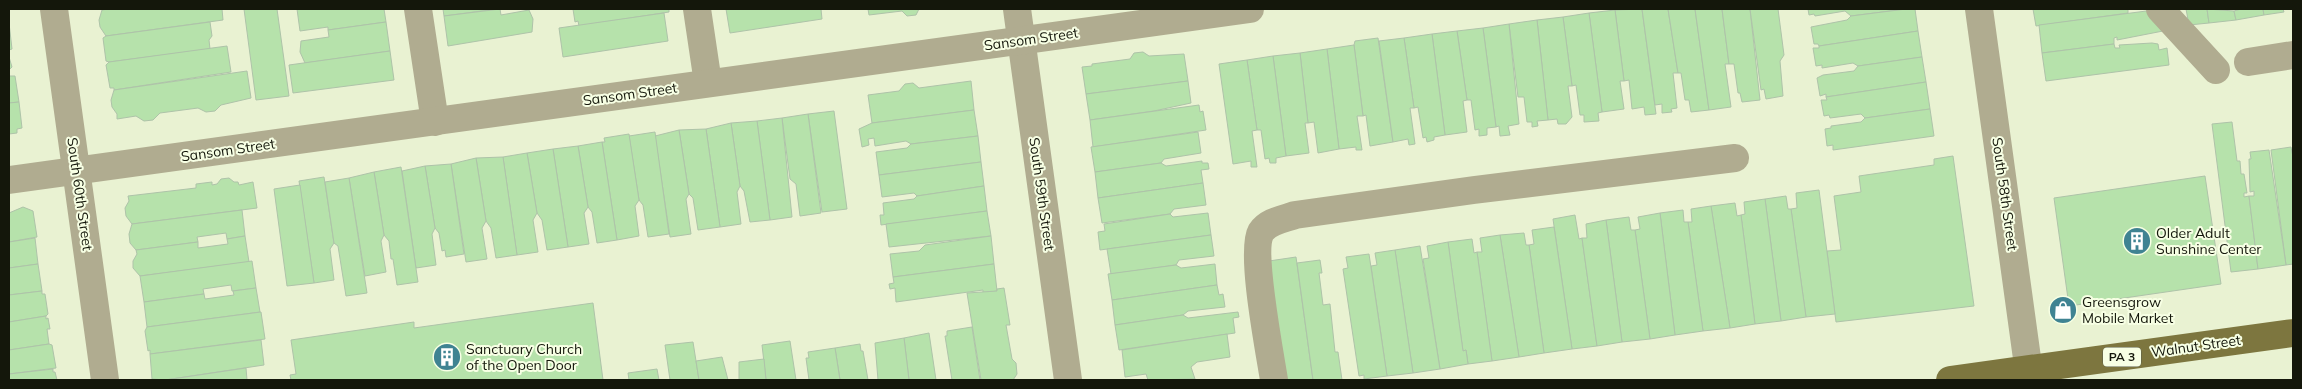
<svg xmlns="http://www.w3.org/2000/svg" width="2302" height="389" font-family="Mulish,sans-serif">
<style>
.building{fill:#b6e2ab;stroke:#aec3a9}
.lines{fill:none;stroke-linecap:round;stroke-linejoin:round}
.minor{stroke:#b0ac90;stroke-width:28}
.major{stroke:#7d763f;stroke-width:28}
.labels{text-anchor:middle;stroke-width:4;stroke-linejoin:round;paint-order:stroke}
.shield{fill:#f7ffe4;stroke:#585d4c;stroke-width:1}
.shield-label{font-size:12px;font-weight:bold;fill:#14170b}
.street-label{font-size:14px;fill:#14170b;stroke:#f7ffe4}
.poi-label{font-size:14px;fill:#14170b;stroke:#f7ffe4;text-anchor:start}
</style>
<rect width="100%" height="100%" fill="#e9f2d2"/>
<!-- building -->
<g class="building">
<path d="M108,9H222L223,20L106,36L100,27L99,20L102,10Z"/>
<path d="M244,9H277L289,96L256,100Z"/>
<path d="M297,9H384L386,22L328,30V27L300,31Z"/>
<path d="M443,9H497L444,16Z"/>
<path d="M500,9L501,15L529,10L533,19L532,32L448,46L444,16Z"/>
<path d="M573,9H669V12L579,26L578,21L575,22Z"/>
<path d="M726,9H821L822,19L730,33Z"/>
<path d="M868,9H919L916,15L907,16L902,11L869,15Z"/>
<path d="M1642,9L1656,114L1645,115L1644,107L1632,109L1629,80L1624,81L1615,10Z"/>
<path d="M1642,9H1668L1678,73H1673L1677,108L1671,109L1672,112L1662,113V104L1655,105Z"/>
<path d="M1668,9H1695L1709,110L1691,112L1689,100H1685L1681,73H1678Z"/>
<path d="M1695,9H1722L1729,64H1725L1731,107L1709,110Z"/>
<path d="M1722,9H1750L1760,100L1742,102L1740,93H1738L1734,64H1729Z"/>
<path d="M1750,9H1778L1784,55L1780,61L1783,96L1766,99L1764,89L1761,90Z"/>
<path d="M1808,9H1906L1851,16L1845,11L1815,16L1814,14L1809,15Z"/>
<path d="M1906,9H1915L1918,31L1819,46L1818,44H1814L1811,27L1847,20L1851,16Z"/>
<path d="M2033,9H2128V13L2036,26Z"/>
<path d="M2186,9H2207L2209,23L2189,25Z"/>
<path d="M2207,9L2234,11L2236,20L2209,23Z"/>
<path d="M2241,9H2263L2264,15L2236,20L2234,11Z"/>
<path d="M2263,9H2283L2284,12L2264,15Z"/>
<path d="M1615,10L1624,81H1620L1624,109L1602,112L1589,13Z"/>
<path d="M2154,10L2163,31L2117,40V37L2114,38V44L2042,53L2039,25Z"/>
<path d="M664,13L668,41L563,57L559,28Z"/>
<path d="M1589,13L1602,112L1598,113L1599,121L1584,122V115H1580L1576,85L1572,86L1563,17Z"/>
<path d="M1563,17L1572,86H1568L1572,117L1566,124H1558L1557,119L1548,120L1537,20Z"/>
<path d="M1537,20L1548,120L1537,121L1538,126L1532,127V122H1527L1524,97H1518L1509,24Z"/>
<path d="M210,22L212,36L209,40L210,49L109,62L106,61L103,38L106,36Z"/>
<path d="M386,22L390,51L305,63L300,52L301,41L329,37L328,30Z"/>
<path d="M9,23L12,49L9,50Z"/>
<path d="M1509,24L1519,124L1508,126L1510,135L1500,136L1499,126L1496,127L1483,28Z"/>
<path d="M1483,28L1496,127L1487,128V135L1479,136V129L1475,130L1471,100H1467L1457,31Z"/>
<path d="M1457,31L1467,100L1463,101L1467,132L1445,135L1432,34Z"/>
<path d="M1918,31L1922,57L1858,66L1853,63L1822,68V65L1816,66L1813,48H1819V46Z"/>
<path d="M1432,34L1445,135L1434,137V140L1427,142L1426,137L1423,138L1418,107L1414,108L1404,38Z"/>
<path d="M1378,38L1393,142L1370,146L1366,115L1363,116L1354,45L1355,41Z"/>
<path d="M1404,38L1414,108H1410L1415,144L1409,145L1408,139L1393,142L1379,41Z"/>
<path d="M2152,43L2158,44L2159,50L2167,48L2169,65L2046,81L2042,53L2114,44L2115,48H2120L2119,45Z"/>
<path d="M1354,45L1363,116H1357L1362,150H1356V147L1339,149L1327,49Z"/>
<path d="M227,46L231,72L114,90V88H110L106,65L109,62Z"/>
<path d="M1327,49L1339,149L1318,153L1314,122L1308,123L1300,53Z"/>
<path d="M390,51L394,80L293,93L289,65Z"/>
<path d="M1143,52L1149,56L1184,54L1188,81L1086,94L1082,67L1092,66V64L1130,59L1134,53Z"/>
<path d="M1300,53L1308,123H1305L1309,153L1286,156L1273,56Z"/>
<path d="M1273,56L1286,156L1276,158V163H1270L1269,158L1265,159L1261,130H1257L1247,60Z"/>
<path d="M9,57L12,67L9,70Z"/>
<path d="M1922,57L1926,82L1826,97V94L1820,96L1817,78L1823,75L1854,71L1858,66Z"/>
<path d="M1247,60L1257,130L1252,131L1257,167H1251V161L1233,164L1219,64Z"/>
<path d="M247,71L251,98L221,105L215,111L206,112L198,108L160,113L153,120L144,121L136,116L117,119V114L112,107L111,100L114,90Z"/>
<path d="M9,76H15L19,102L9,103Z"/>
<path d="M971,81L974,110L872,123L868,95L899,91L905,84L913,83L919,88Z"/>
<path d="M1188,81L1191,103L1154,111L1090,120L1086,94Z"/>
<path d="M1926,82L1930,109L1865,118L1861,114L1830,118L1829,115L1824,116L1821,100H1827L1826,97Z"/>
<path d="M19,102L22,128L17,129V133L9,134V103Z"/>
<path d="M1199,105L1200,112L1203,111L1206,130L1093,147L1090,120Z"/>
<path d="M1930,109L1934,136L1833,150V145L1827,146L1825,129L1831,128V126L1861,122L1865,118Z"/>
<path d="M974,110L978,136L911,144L906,141L875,146L874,138L868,139L869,145L862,147L859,129L872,123Z"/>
<path d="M834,111L847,209L822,212L808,114Z"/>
<path d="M808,114L821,213L800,216L796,184L790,179L782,118Z"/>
<path d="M782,118L792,217L770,220L757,121Z"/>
<path d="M757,121L770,220L750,222L744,191L740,186L731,123Z"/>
<path d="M2232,122L2237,161H2240L2241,174H2244L2247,193H2244V197L2249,196L2258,269L2231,272L2212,124Z"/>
<path d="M731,123L740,186L737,192L741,224L720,227L706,129Z"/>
<path d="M706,129L720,227L698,230L693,198L689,194L679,130Z"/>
<path d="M679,130L689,194L686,199L691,234L670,237L655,136Z"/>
<path d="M655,132L669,234L648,237L643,205L639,200L629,136Z"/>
<path d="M1198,132L1201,153L1164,159L1161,163L1095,172L1091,147Z"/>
<path d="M629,134L639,200L635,206L639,236L617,240L602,142H605L604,138Z"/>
<path d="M978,136L981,162L879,175L876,152L907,148L911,144Z"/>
<path d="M602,142L617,240L597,243L592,212L588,207L578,146Z"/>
<path d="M578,146L588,207L584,213L589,244L568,247L553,149Z"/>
<path d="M2291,147L2293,157V264L2286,265L2271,150Z"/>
<path d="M553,149L568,247L547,250L542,220L537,213L527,153Z"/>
<path d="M2269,150L2286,265L2258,269L2249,196H2254V191L2250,192L2249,159H2251L2250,152Z"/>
<path d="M527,153L537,213L533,220L538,252L517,255L503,157Z"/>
<path d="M1953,156L1974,306L1836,322L1827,251L1841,250L1834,196L1861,192L1859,176L1934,165V159Z"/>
<path d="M503,157L517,255L496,258L491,228L486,221L476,158Z"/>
<path d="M476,158L486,221L482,228L487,259L466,262L451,164Z"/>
<path d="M1202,161V163H1208L1209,169L1201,170L1203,183L1098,198L1095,172L1161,163L1166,166Z"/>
<path d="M981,162L984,186L917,196L914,193L882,197L879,175Z"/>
<path d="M451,164L464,254L446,257L445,250L442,251L439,233L435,228L425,166Z"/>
<path d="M425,166L435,228L432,234L436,265L416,268L402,171Z"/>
<path d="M401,167L418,282L397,285L393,259H391L389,241L384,235L374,172Z"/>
<path d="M374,172L384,235L381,241L386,272L365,276L349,178Z"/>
<path d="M2205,176L2221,284L2069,306L2054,198Z"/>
<path d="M324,177L334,243L330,249L334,280L314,283L299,181Z"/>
<path d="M229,178L234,182H238L239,185L253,182L257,208L132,224L126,216L125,208L129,201L128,196L196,188V184L212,182V185L217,184L221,179Z"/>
<path d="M349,178L367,293L346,296L338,246L334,243L325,182Z"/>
<path d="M1203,183L1206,205L1174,209L1170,214L1102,223L1098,198Z"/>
<path d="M300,185L314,283L287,286L274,189Z"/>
<path d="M984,186L987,211L881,225L880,215H884L883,203L914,199L917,196Z"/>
<path d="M1819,190L1835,314L1806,317L1791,209L1797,208L1796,193Z"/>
<path d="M1786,196L1788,209H1791L1806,317L1781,321L1765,199Z"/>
<path d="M1765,199L1781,321L1755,324L1741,215L1745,214L1744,202Z"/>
<path d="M1735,203L1737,216L1741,215L1755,324L1730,328L1711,206Z"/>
<path d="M1711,206L1730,328L1703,331L1688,222H1692L1691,209Z"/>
<path d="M23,207L33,211L37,237L9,242V213Z"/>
<path d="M242,210L245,236L227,239L226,233L197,237L198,242L136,250L130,243L129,234L132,224Z"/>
<path d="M1683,210L1684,222H1688L1703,331L1675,335L1660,213Z"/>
<path d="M987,211L991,236L889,247L886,224Z"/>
<path d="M1208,213L1211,235L1100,250L1098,232L1105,231L1104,224L1170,214L1173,217Z"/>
<path d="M1660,213L1675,335L1650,339L1635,230L1640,229L1638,217Z"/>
<path d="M1575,215L1579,239L1582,238L1597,346L1572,349L1553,219Z"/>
<path d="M1629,217L1631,230H1635L1650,339L1622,342L1606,220Z"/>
<path d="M1606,220L1622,342L1597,346L1582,238H1587L1586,224Z"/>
<path d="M1554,227L1572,349L1544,353L1529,245L1534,244L1532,230Z"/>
<path d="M1524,233L1526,245H1529L1544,353L1519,357L1500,235Z"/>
<path d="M1211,235L1214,256L1179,260L1176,265L1111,274L1107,249Z"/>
<path d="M1500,235L1519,357L1492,361L1477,252H1482L1480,238Z"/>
<path d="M245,236L249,262L140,276L133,268V261L137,254L136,250L198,242V248L228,244L227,239Z"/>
<path d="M991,236L994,264L893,277L890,254L919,251L925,245Z"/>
<path d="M35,238L38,264L9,268V242Z"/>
<path d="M1472,239L1474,253L1477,252L1492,361L1468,364L1466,350L1463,351L1448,242Z"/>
<path d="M1448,242L1463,351L1466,350L1468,364L1440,369L1423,259L1429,258L1427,246Z"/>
<path d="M1420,246L1440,369L1413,373L1395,250Z"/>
<path d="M1395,250L1413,373L1387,376L1371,266L1377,265L1375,253Z"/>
<path d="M1369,254L1387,376L1364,379V375L1359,376L1343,269L1348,268L1346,257Z"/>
<path d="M1296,257L1313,380H1284L1269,261Z"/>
<path d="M1320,260L1322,273H1319L1323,305L1330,304L1335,352H1338L1342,380H1313L1297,263Z"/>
<path d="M252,261L256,288L232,291L231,285L203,289L204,294L144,302L140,276Z"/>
<path d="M38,264L42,291L9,295V268Z"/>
<path d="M994,264L997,291L983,293V290L896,302L895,288L890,289L889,284L894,283L893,277Z"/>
<path d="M1215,264L1217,285L1112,300L1108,274L1176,265L1181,268Z"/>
<path d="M1217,285L1219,295L1223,294L1225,307L1188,311L1183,315L1115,325L1112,300Z"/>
<path d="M256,288L260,312L147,327L144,302L204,294L205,299L234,295L233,291Z"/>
<path d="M1004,288L1010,325H1006L1012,359L1016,363L1017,374L1013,380H981L967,293L997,291V289Z"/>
<path d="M42,291V294H45L48,314L46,316L9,322V295Z"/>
<path d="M593,303L603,380H291L290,375L296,374L291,340L414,322V328Z"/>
<path d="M261,312L265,339L150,354V350L148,351L145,331L147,327Z"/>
<path d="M1238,312L1239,317L1233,318L1235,333L1119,350L1115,325L1183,315L1188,318Z"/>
<path d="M46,316V319L48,318L50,329H47L49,344L9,350V322Z"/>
<path d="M972,327L980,380H952L945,336H947V331Z"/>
<path d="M929,333L936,380H909L904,338Z"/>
<path d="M1227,334L1230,357L1197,362L1191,367L1195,379L1148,380L1146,374L1125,377L1122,350Z"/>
<path d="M904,338L909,380H878L875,343Z"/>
<path d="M261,340L264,365L165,380L152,379L150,354Z"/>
<path d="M790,341L796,380H766L762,345Z"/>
<path d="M693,342L699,380H670L665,345Z"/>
<path d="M49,344L52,345L56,368L9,374V350Z"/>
<path d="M860,344L861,351H863L868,380H840L835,348Z"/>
<path d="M835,348L840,380H809L806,358H809L808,352Z"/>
<path d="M722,357L728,380H699L696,361Z"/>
<path d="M764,359L766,380H739V362Z"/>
<path d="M246,368L247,380H165Z"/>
<path d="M53,369V372H55L57,380H9V374Z"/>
<path d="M657,369L659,380H629L628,373Z"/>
</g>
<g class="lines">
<!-- minor -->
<g class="minor">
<path d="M54,9L105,380"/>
<path d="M418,9L435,122"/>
<path d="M697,9L708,83"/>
<path d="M1017,9L1068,380"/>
<path d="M1979,9L2030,380"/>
<path d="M2160,9L2216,70"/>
<path d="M2248,62L2293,55"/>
<path d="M9,180L1250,9"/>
<path d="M1274,380C1270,354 1250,251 1261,232C1268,221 1284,219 1295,215L1474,190L1735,158"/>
</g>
<!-- major -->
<path class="major" d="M1950,380L2293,333"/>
</g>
<!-- icons -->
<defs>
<symbol id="building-disc" viewBox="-11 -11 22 22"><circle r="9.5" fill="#3f8392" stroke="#f7ffe4"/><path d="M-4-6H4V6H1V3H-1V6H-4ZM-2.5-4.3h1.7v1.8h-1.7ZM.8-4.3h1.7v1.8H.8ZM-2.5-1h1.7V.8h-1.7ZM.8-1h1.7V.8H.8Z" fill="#fff"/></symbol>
<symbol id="shop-disc" viewBox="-11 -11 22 22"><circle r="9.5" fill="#3f8392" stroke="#f7ffe4"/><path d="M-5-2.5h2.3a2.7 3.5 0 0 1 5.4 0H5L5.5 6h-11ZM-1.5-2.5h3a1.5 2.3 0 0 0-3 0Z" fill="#fff"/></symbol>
</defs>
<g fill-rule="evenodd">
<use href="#building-disc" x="2121" y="225" width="32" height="32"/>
<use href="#shop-disc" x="2047" y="294" width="32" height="32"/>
<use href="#building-disc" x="431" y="341" width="32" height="32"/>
</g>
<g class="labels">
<!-- shield labels -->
<rect class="shield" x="2103" y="347.5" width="38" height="19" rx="4"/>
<g class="shield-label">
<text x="2122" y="361">PA 3</text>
</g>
<!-- street labels -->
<g class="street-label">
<text transform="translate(1031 39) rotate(-8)" y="5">Sansom Street</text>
<text transform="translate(630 94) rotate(-8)" y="5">Sansom Street</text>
<text transform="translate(228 150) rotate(-8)" y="5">Sansom Street</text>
<text transform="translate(80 194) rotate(82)" y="5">South 60th Street</text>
<text transform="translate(1042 194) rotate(82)" y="5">South 59th Street</text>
<text transform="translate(2005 194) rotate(82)" y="5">South 58th Street</text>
<text transform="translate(2196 346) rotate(-8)" y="5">Walnut Street</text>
</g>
<!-- poi labels -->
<g class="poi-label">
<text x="2156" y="238">Older Adult<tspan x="2156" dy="16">Sunshine Center</tspan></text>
<text x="2082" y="307">Greensgrow<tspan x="2082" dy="16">Mobile Market</tspan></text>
<text x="466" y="354">Sanctuary Church<tspan x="466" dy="16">of the Open Door</tspan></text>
</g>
</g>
<!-- border -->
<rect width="2302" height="389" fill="none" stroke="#14170b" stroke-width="20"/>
</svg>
